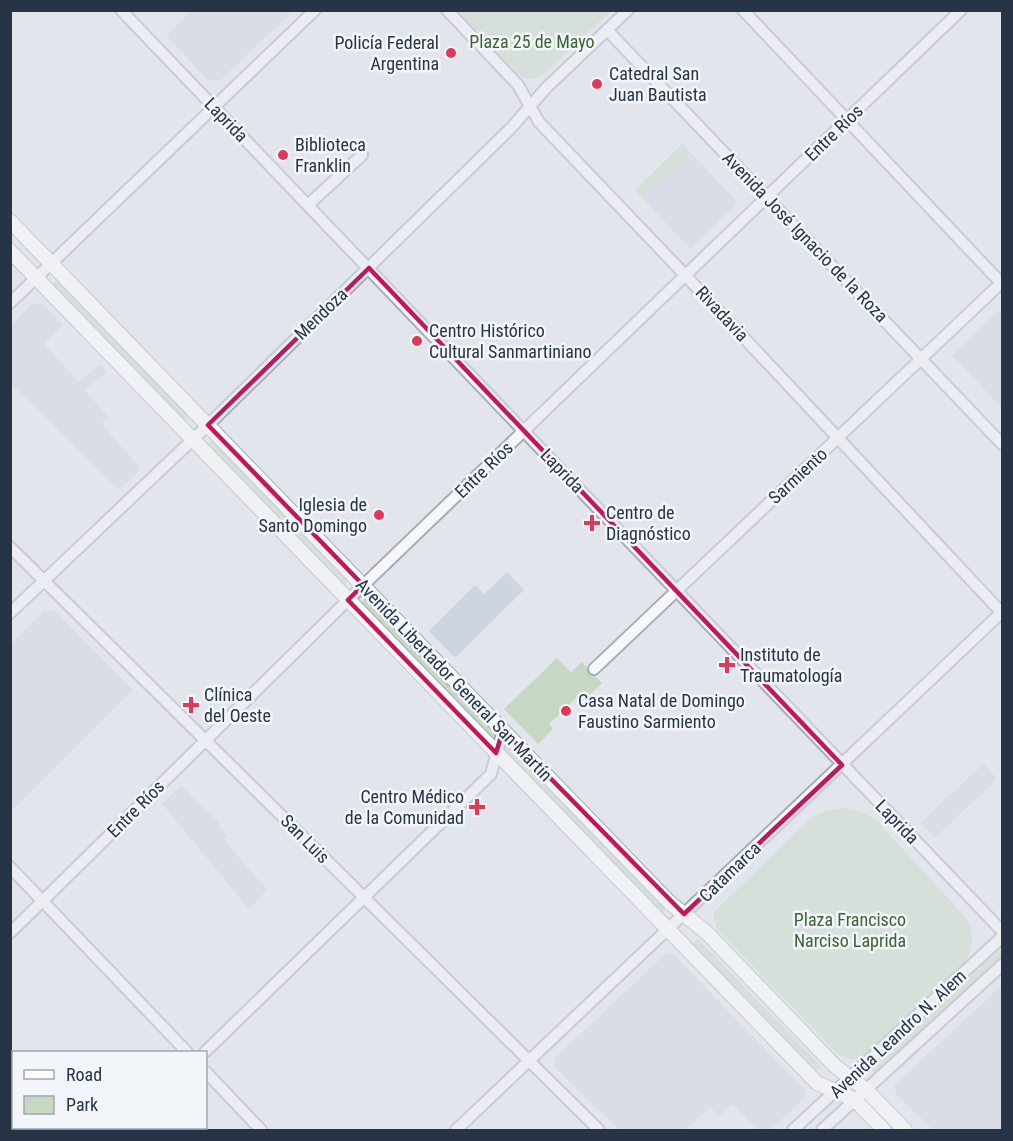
<svg xmlns="http://www.w3.org/2000/svg" width="1013" height="1141" font-family="'Roboto Condensed',sans-serif">
<style>
.built{fill:#cfd5de}
.green{fill:#c8d7c2}
.lines{fill:none;stroke-linecap:round;stroke-linejoin:round}
.minor-casing{stroke:#a6adb7;stroke-width:14}
.major-casing{stroke:#9faab9;stroke-width:16}
.minor{stroke:#f5f7f9;stroke-width:10}
.major{stroke:#fff;stroke-width:14}
.marked{fill:none;stroke:#c2185b;stroke-width:4.5;stroke-linejoin:round}
.poi-dot{fill:#de3a58;stroke:#f2f5f9;stroke-width:2}
.labels{text-anchor:middle;stroke-width:5;stroke-linejoin:round;paint-order:stroke}
.park-label{font-size:18px;fill:#3e6333;stroke:#f2f5f9}
.poi-label{font-size:18px;fill:#273446;stroke:#f2f5f9;text-anchor:start}
.street-label{font-size:18px;fill:#273446;stroke:#f2f5f9}
</style>
<rect width="100%" height="100%" fill="#e2e6ec"/>
<!-- built -->
<g class="built">
<path d="M191,11V10L293,11L221,80H208L166,36Z"/>
<path d="M691,153L738,203L690,249L643,199Z"/>
<path d="M32,304H43L63,325L44,344L79,382L100,364L107,372L85,390L109,418L102,424L141,469L119,490L11,384V325Z"/>
<path d="M998,311L1002,312V408L952,355Z"/>
<path d="M507,572L524,590L455,658L429,631L475,585L484,594Z"/>
<path d="M44,611H55L133,690L11,812V644Z"/>
<path d="M984,763L997,779L935,838L920,823Z"/>
<path d="M181,785L220,823L218,825L228,835L224,839L267,890L249,909L162,804Z"/>
<path d="M665,954H673L805,1090L806,1097L770,1130H757L732,1104L719,1116L710,1107L685,1130H619L554,1066L556,1057Z"/>
<path d="M1002,985V1130H933L897,1095L894,1086Z"/>
</g>
<!-- green -->
<g class="green">
<path d="M458,11H611L541,77L528,79L519,75Z"/>
<path d="M683,143L691,153L643,199L635,190Z"/>
<path d="M58,279L190,415L188,420L184,421L52,285Z"/>
<path d="M215,441L348,579L347,583L342,584L209,447V443Z"/>
<path d="M367,599L495,731L494,736L490,737L362,604L363,600Z"/>
<path d="M557,658L571,672L582,662L602,683L583,701L578,696L549,724L553,729L538,744L504,709Z"/>
<path d="M509,745L666,908L664,912L661,913L503,750L504,746Z"/>
<path d="M845,808L862,812L876,820L968,920C974,935 973,949 964,963L865,1056C855,1061 846,1060 837,1053L717,929L714,920V912L812,817L828,810Z"/>
<path d="M696,939L699,940L821,1066L819,1069L816,1070L694,944Z"/>
<path d="M998,951L1002,953V957L876,1073L872,1072L871,1068Z"/>
</g>
<g class="lines">
<defs>
<g id="minor">
<path d="M121,10L1002,931"/>
<path d="M447,10L518,85L539,122L686,276L1002,613"/>
<path d="M743,10L1002,284"/>
<path d="M607,30L1002,444"/>
<path d="M308,205L362,155"/>
<path d="M10,303L315,10"/>
<path d="M10,547L599,1130"/>
<path d="M10,613L208,425L512,127L546,88L628,10"/>
<path d="M594,669L1002,282"/>
<path d="M10,867L187,1052"/>
<path d="M10,933L348,600L961,10"/>
<path d="M205,1052L491,774L503,730"/>
<path d="M206,1072L261,1130"/>
<path d="M131,1130L134,1128"/>
<path d="M456,1130L1002,612"/>
<path d="M793,1130L1002,937"/>
<path d="M822,1130L1002,965"/>
</g>
<g id="major">
<path d="M10,221L669,902L707,933L835,1066L866,1090L905,1130"/>
<path d="M10,251L817,1083L855,1100L884,1130"/>
</g>
</defs>
<!-- minor casing -->
<use href="#minor" class="minor-casing"/>
<!-- major casing -->
<use href="#major" class="major-casing"/>
<!-- minor -->
<use href="#minor" class="minor"/>
<!-- major -->
<use href="#major" class="major"/>
</g>
<!-- marked area -->
<path d="M0 0H1013V1141H0ZM369,268L842,765L684,914L503,730L496,753L348,600L363,585L208,425Z" fill="#e2e6ec" fill-opacity=".55" fill-rule="evenodd"/>
<path class="marked" d="M369,268L842,765L684,914L503,730L496,753L348,600L363,585L208,425Z"/>
<!-- markers -->
<g class="poi-dot">
<circle cx="451" cy="53" r="6"/>
<circle cx="597" cy="84" r="6"/>
<circle cx="283" cy="155" r="6"/>
<circle cx="417" cy="341" r="6"/>
<circle cx="379" cy="515" r="6"/>
<path d="M589 514h6v6h6v6h-6v6h-6v-6h-6v-6h6z"/>
<path d="M724 656h6v6h6v6h-6v6h-6v-6h-6v-6h6z"/>
<path d="M188 696h6v6h6v6h-6v6h-6v-6h-6v-6h6z"/>
<circle cx="566" cy="711" r="6"/>
<path d="M474 798h6v6h6v6h-6v6h-6v-6h-6v-6h6z"/>
</g>
<g class="labels">
<!-- park labels -->
<g class="park-label">
<text x="532" y="48">Plaza 25 de Mayo</text>
<text x="850" y="926">Plaza Francisco<tspan x="850" dy="21">Narciso Laprida</tspan></text>
</g>
<!-- poi labels -->
<g class="poi-label">
<text x="439" y="49" text-anchor="end">Policía Federal<tspan x="439" dy="21">Argentina</tspan></text>
<text x="609" y="80">Catedral San<tspan x="609" dy="21">Juan Bautista</tspan></text>
<text x="295" y="151">Biblioteca<tspan x="295" dy="21">Franklin</tspan></text>
<text x="429" y="337">Centro Histórico<tspan x="429" dy="21">Cultural Sanmartiniano</tspan></text>
<text x="367" y="511" text-anchor="end">Iglesia de<tspan x="367" dy="21">Santo Domingo</tspan></text>
<text x="606" y="519">Centro de<tspan x="606" dy="21">Diagnóstico</tspan></text>
<text x="740" y="661">Instituto de<tspan x="740" dy="21">Traumatología</tspan></text>
<text x="204" y="701">Clínica<tspan x="204" dy="21">del Oeste</tspan></text>
<text x="578" y="707">Casa Natal de Domingo<tspan x="578" dy="21">Faustino Sarmiento</tspan></text>
<text x="464" y="803" text-anchor="end">Centro Médico<tspan x="464" dy="21">de la Comunidad</tspan></text>
</g>
<!-- street labels -->
<g class="street-label">
<text transform="translate(226 120) rotate(46)" y="6">Laprida</text>
<text transform="translate(834 133) rotate(-44)" y="6">Entre Ríos</text>
<text transform="translate(805 237) rotate(46)" y="6">Avenida José Ignacio de la Roza</text>
<text transform="translate(321 314) rotate(-44)" y="6">Mendoza</text>
<text transform="translate(722 314) rotate(47)" y="6">Rivadavia</text>
<text transform="translate(484 470) rotate(-44)" y="6">Entre Ríos</text>
<text transform="translate(562 471) rotate(46)" y="6">Laprida</text>
<text transform="translate(798 476) rotate(-43)" y="6">Sarmiento</text>
<text transform="translate(454 680) rotate(46)" y="6">Avenida Libertador General San Martín</text>
<text transform="translate(136 809) rotate(-45)" y="6">Entre Ríos</text>
<text transform="translate(897 822) rotate(46)" y="6">Laprida</text>
<text transform="translate(305 839) rotate(45)" y="6">San Luis</text>
<text transform="translate(730 872) rotate(-44)" y="6">Catamarca</text>
<text transform="translate(898 1034) rotate(-43)" y="6">Avenida Leandro N. Alem</text>
</g>
</g>
<!-- border -->
<rect width="1013" height="1141" fill="none" stroke="#273446" stroke-width="24"/>
<!-- legend -->
<rect x="12" y="1051" width="195" height="78" fill="#f2f5f9" stroke="#a1a8b1" stroke-width="1.5"/>
<rect x="24" y="1070" width="30" height="9" fill="#ffffff" stroke="#a1a8b1" stroke-width="1.5"/>
<text x="66" y="1081" font-size="18" fill="#273446">Road</text>
<rect x="24" y="1096" width="30" height="18" fill="#c8d7c2" stroke="#a1a8b1" stroke-width="1.5"/>
<text x="66" y="1111" font-size="18" fill="#273446">Park</text>
</svg>
